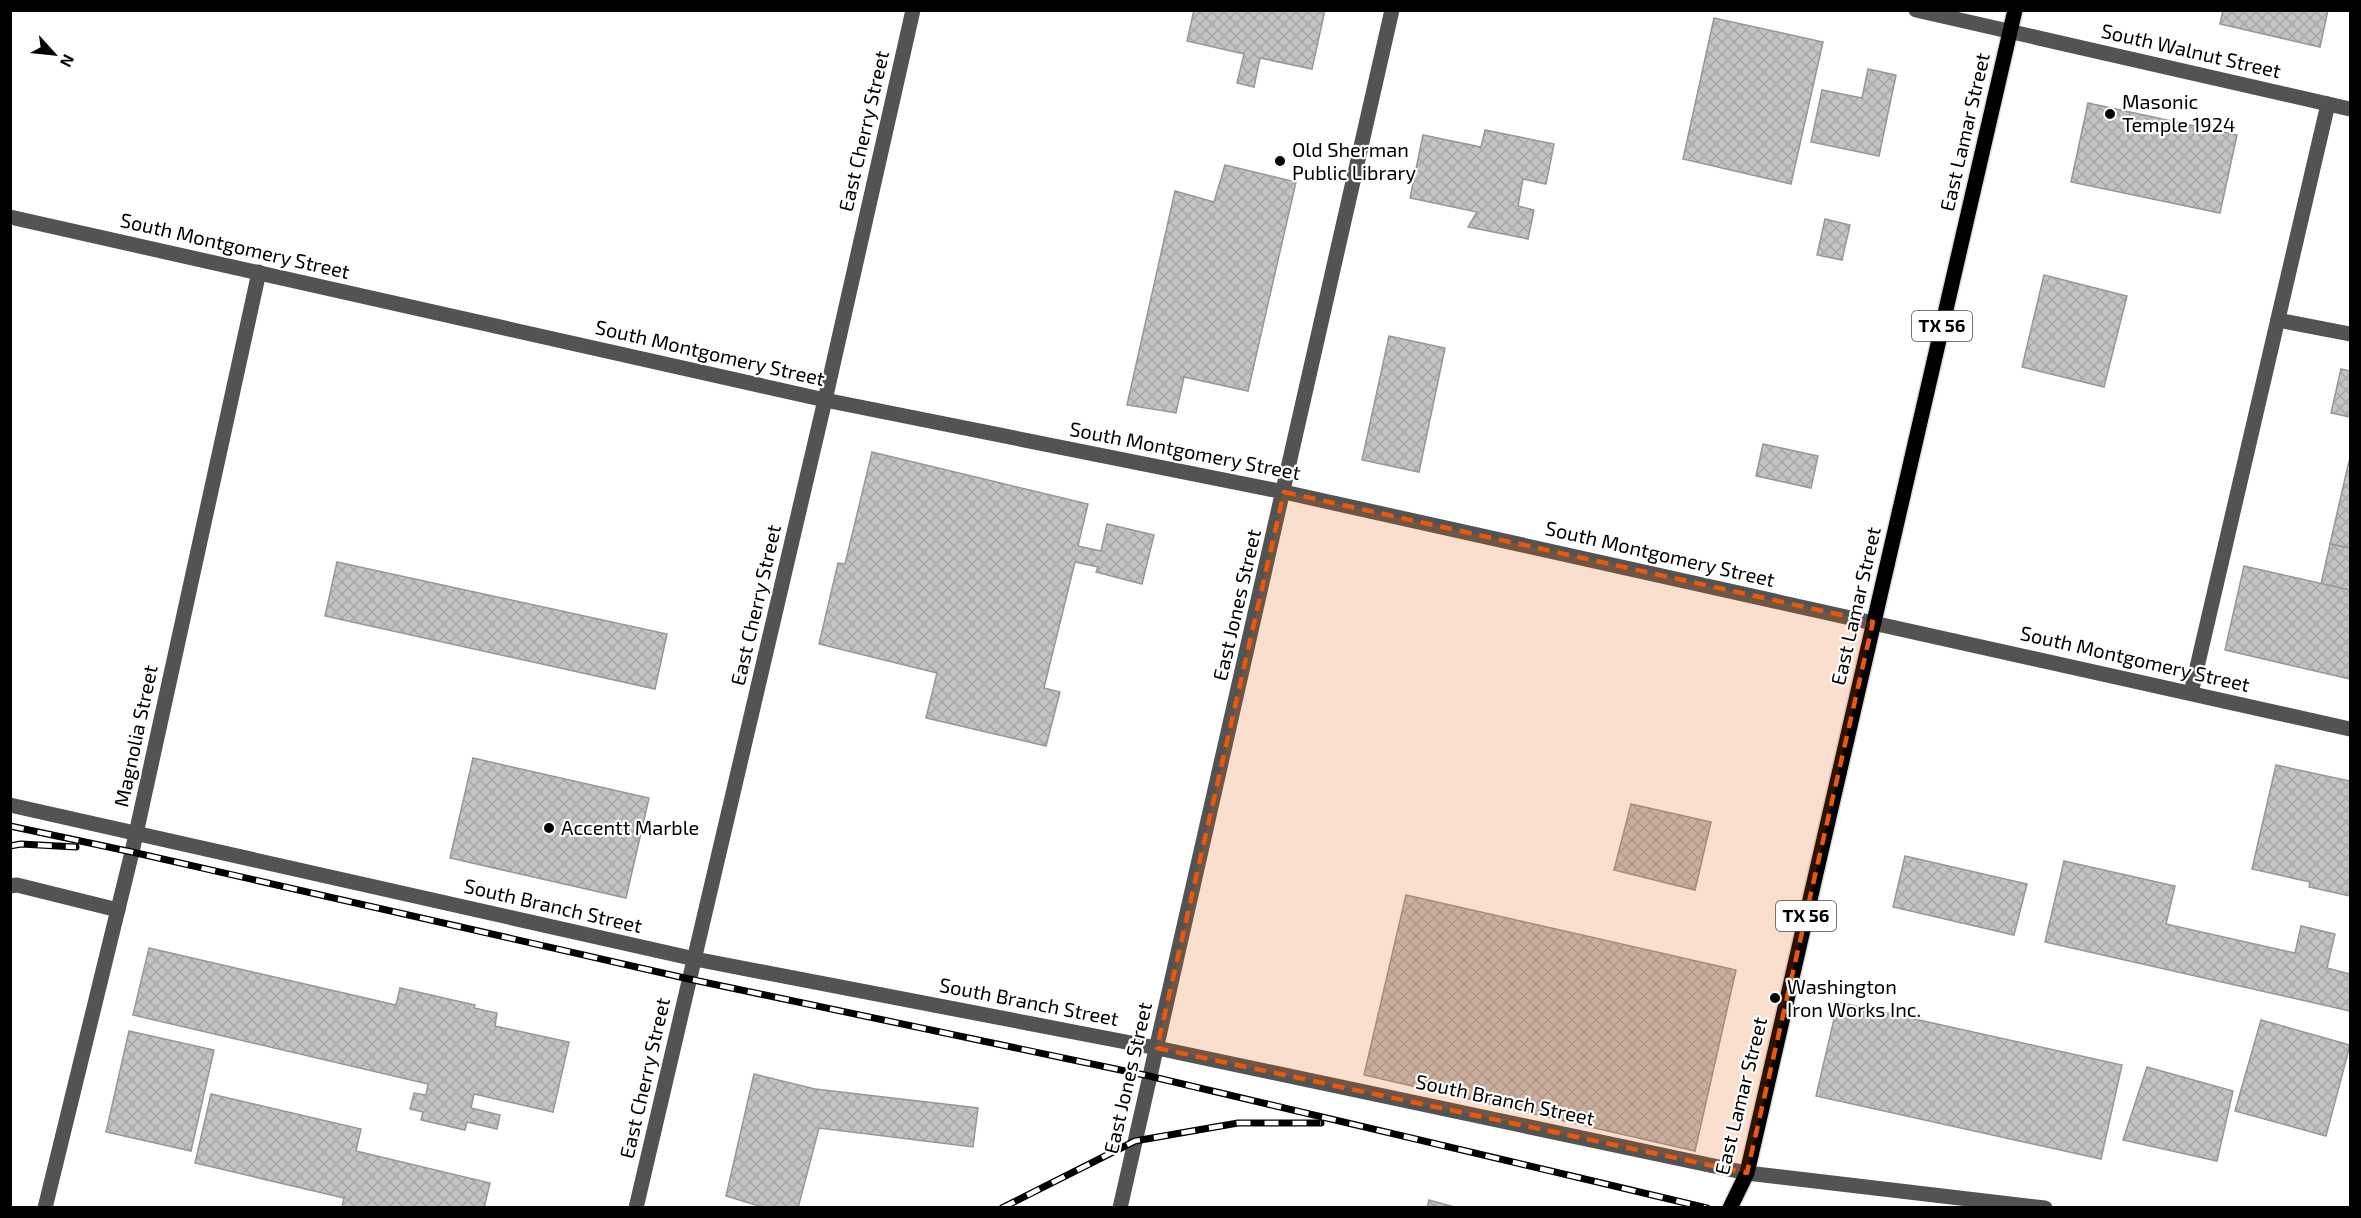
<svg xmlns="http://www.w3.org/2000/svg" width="2361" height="1218" font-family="'Exo 2',sans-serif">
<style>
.building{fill:url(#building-cross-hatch);stroke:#979797;stroke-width:1.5}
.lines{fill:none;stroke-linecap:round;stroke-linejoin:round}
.major-casing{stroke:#dbdbdb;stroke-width:18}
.minor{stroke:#535353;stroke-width:15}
.major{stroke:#000;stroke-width:15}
.rail-casing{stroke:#000;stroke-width:7}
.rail{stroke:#fff;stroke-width:4.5;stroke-dasharray:14;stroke-linecap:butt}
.marked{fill:#e8590c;fill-opacity:0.2;stroke:#e8590c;stroke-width:4.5;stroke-dasharray:12 8;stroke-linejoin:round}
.poi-dot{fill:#000;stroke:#fff;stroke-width:2}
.labels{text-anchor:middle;stroke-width:4.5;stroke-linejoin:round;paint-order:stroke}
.shield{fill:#fff;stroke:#4c4c4c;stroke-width:1.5}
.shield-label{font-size:18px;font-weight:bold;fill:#000}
.street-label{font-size:20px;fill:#000;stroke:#fff}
.poi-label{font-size:20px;fill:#000;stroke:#fff;text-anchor:start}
</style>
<defs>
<pattern id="building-cross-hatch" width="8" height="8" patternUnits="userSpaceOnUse" patternTransform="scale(1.5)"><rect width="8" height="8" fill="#c3c3c3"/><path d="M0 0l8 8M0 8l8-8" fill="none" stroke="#a6a6a6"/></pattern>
</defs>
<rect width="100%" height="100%" fill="#fff"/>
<!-- building -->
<g class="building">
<path d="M1194,10H1325L1312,69L1260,58L1254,87L1237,83L1244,54L1187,41Z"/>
<path d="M2223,10H2328L2320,47L2220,24Z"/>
<path d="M1714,18L1823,42L1791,184L1683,159Z"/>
<path d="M1868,69L1896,75L1879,156L1811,142L1822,90L1862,98Z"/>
<path d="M2088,103L2237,135L2220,213L2071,182Z"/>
<path d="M1485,130L1554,144L1546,184L1523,179L1518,206L1534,210L1528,239L1468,227L1477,212L1410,198L1423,135L1481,147Z"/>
<path d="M1225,165L1296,182L1248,391L1184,377L1176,413L1127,405L1175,191L1214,202Z"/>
<path d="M1825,219L1850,225L1842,260L1817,255Z"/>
<path d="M2044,275L2127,296L2104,387L2022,367Z"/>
<path d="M1389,336L1445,348L1419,472L1362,460Z"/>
<path d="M2341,369L2350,371V417L2331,413Z"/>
<path d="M1763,444L1818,456L1811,488L1756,476Z"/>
<path d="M872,452L1088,504L1078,546L1101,551L1107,524L1154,535L1142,584L1096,572L1098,567L1075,562L1044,688L1060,692L1046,746L926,718L937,673L819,644L838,563L845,564Z"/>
<path d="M2349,461H2350V548L2330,544Z"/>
<path d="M2330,544L2350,548V590L2321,584Z"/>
<path d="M337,562L667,634L655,689L325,616Z"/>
<path d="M2244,566L2350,590V679L2225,650Z"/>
<path d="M473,758L649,798L626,898L450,858Z"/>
<path d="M2276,765L2350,781V896L2309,887L2310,882L2252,869Z"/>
<path d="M1631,804L1711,822L1695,890L1614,870Z"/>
<path d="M1905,856L2027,884L2014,935L1893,907Z"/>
<path d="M2064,861L2175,886L2166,924L2295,953L2301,926L2335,934L2327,968L2350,974V1011L2045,942Z"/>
<path d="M1406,895L1736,970L1695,1151L1364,1075Z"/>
<path d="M149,948L396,1005L400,988L475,1005L474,1008L497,1013L495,1026L569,1042L553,1112L474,1094L471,1108L500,1115L497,1129L467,1122L465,1130L421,1120L423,1112L410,1109L414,1093L426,1095L428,1084L133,1015Z"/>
<path d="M1838,1002L2122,1065L2101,1159L1816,1096Z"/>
<path d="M2261,1020L2350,1045L2326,1136L2235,1111Z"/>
<path d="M129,1031L214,1050L191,1151L106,1132Z"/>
<path d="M2147,1067L2233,1091L2217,1161L2123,1140Z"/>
<path d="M754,1074L815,1089L978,1108L973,1147L819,1128L798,1208L762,1207L726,1196Z"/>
<path d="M211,1094L361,1129L356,1151L490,1183L484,1208H346L342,1207L344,1198L195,1163Z"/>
<path d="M1429,1200L1458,1208H1427Z"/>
</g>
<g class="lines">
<defs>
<path id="major" d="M1730,1208L1747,1173L2015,10"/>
</defs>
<!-- major casing -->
<use href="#major" class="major-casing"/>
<!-- minor -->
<g class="minor">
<path d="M1916,10L2350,109"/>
<path d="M10,217L825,400L1284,492L2350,729"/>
<path d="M2278,320L2350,334"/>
<path d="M2191,693L2328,104"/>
<path d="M10,805L695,959L1157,1048L1747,1173L2045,1208"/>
<path d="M10,886L17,885L118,910"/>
<path d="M45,1208L132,852L259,272"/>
<path d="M636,1208L825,400L913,10"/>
<path d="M1120,1208L1392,10"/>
</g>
<!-- major -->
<use href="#major" class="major"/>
<defs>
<g id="rail">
<path d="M10,826L132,852L689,979L1149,1076L1707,1208"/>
<path d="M10,846L21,844L76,847"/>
<path d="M1002,1208L1135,1141L1238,1123H1321"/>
</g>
</defs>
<!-- rail casing -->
<use href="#rail" class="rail-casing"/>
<!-- rail -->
<use href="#rail" class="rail"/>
</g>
<!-- marked area -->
<path class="marked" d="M1284,492L1873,622L1747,1173L1157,1048Z"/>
<!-- markers -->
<g class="poi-dot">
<circle cx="2110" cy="114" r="6"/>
<circle cx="1280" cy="161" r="6"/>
<circle cx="549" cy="828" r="6"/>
<circle cx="1775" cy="998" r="6"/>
</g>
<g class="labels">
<!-- shield labels -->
<g class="shield">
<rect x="1912" y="311" width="60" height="30" rx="4.5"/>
<rect x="1776" y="901" width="60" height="30" rx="4.5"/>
</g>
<g class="shield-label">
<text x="1942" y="332">TX 56</text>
<text x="1806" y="922">TX 56</text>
</g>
<!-- street labels -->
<g class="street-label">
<text transform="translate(2191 51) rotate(13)" y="7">South Walnut Street</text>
<text transform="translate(864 131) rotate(-77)" y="7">East Cherry Street</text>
<text transform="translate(1965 132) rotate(-77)" y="7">East Lamar Street</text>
<text transform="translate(235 246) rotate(13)" y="7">South Montgomery Street</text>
<text transform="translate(710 353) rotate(13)" y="7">South Montgomery Street</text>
<text transform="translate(1185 451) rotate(11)" y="7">South Montgomery Street</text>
<text transform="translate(1660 554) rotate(13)" y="7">South Montgomery Street</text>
<text transform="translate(756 605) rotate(-77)" y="7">East Cherry Street</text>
<text transform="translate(1237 605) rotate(-77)" y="7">East Jones Street</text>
<text transform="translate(1856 606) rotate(-77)" y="7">East Lamar Street</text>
<text transform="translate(2135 659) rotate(13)" y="7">South Montgomery Street</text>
<text transform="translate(136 736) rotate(-78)" y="7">Magnolia Street</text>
<text transform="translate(553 906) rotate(13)" y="7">South Branch Street</text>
<text transform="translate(1029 1002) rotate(11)" y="7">South Branch Street</text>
<text transform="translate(645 1078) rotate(-77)" y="7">East Cherry Street</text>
<text transform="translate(1128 1078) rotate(-77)" y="7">East Jones Street</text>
<text transform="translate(1741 1096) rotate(-76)" y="7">East Lamar Street</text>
<text transform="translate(1505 1100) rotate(12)" y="7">South Branch Street</text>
</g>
<!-- poi labels -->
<g class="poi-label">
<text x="2122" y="109">Masonic<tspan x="2122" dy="23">Temple 1924</tspan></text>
<text x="1292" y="157">Old Sherman<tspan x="1292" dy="23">Public Library</tspan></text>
<text x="561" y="835">Accentt Marble</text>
<text x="1787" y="994">Washington<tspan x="1787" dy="23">Iron Works Inc.</tspan></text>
</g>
</g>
<!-- border -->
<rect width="2361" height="1218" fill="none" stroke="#000000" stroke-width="24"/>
<!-- north arrow -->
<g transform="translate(54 54) rotate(117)" stroke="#ffffff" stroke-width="4.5" paint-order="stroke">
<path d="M0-4.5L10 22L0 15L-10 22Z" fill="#000000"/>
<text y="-9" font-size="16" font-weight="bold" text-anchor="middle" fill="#000000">N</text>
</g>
</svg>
